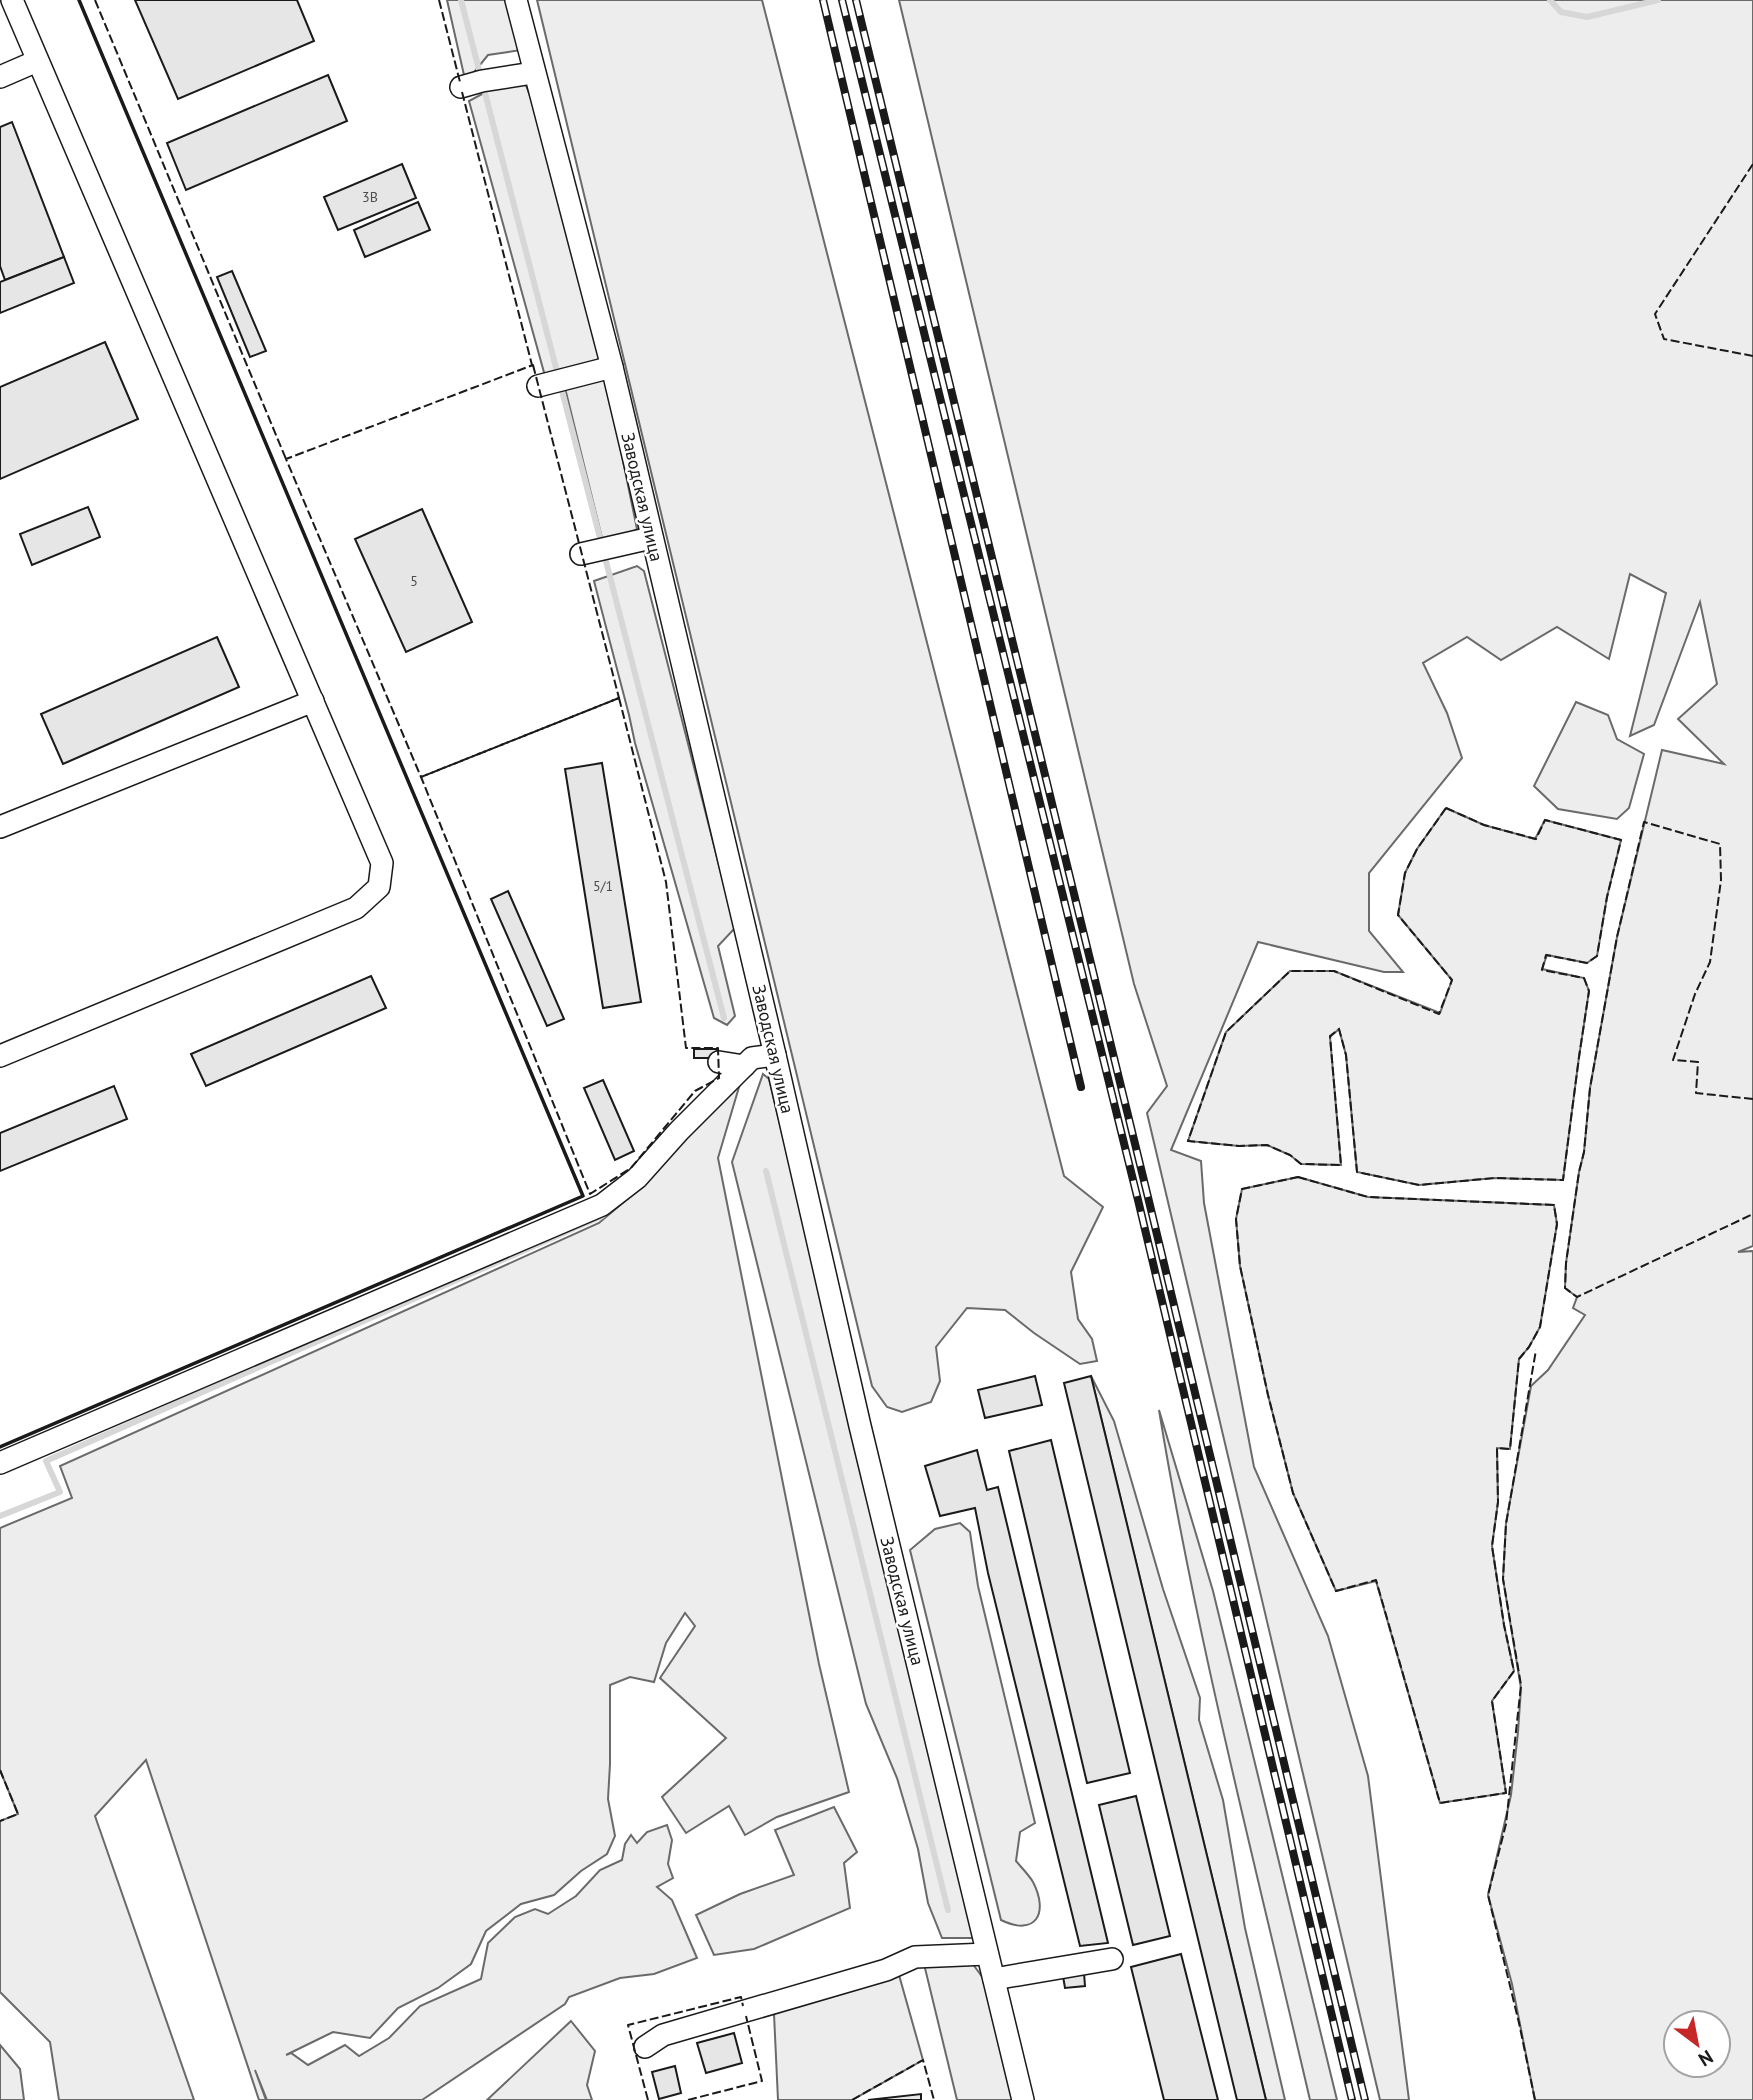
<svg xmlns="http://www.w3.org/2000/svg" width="1753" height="2100" font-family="'PT Sans',sans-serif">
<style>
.green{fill:#ededed;stroke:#6a6a6a;stroke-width:2;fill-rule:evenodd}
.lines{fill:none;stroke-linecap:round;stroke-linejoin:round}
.stream{stroke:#d7d7d7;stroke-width:6}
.building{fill:#e6e6e6;stroke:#1a1a1a;stroke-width:2}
.minor-casing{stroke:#1a1a1a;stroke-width:24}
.minor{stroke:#fff;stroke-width:21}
.rail-casing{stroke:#1a1a1a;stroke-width:8}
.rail{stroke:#fff;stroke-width:5;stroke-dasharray:16;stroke-linecap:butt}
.fence{stroke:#1a1a1a;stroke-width:2;stroke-dasharray:9 3.5;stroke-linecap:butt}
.wall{stroke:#1a1a1a;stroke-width:3.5}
.labels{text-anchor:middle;stroke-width:5;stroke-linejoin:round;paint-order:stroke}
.number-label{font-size:14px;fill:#4d4d4d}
.street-label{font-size:18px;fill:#1a1a1a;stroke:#fff}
</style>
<rect width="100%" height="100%" fill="#fff"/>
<!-- green -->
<g class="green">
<path d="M447,0H509L521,50L488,55L471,76L464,75Z"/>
<path d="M537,0H762L1064,1176L1103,1207L1071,1272L1078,1319L1092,1339L1097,1361L1080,1364L1034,1333L1005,1310L967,1308L936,1347L940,1381L931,1402L902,1412L887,1407L872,1386Z"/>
<path d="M899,0H1753V1246L1738,1252L1753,1251V2100H1535L1512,1984L1488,1895L1511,1795L1518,1732L1521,1688L1503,1579L1506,1523L1531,1386L1548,1370L1585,1315L1573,1308L1577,1297L1565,1288L1566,1263L1579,1172L1584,1152L1590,1088L1617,937L1662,750L1724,764L1678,719L1717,684L1700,602L1654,725L1630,736L1666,593L1630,574L1609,659L1557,627L1501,660L1467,637L1423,663L1447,713L1462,758L1369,873V931L1403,972H1384L1258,942L1171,1150L1201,1161L1204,1203L1254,1467L1328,1636L1368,1776L1409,2100H1380L1147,1113L1167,1086L1134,984ZM1718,2023V2065H1676V2023Z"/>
<path d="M525,83L532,101L601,356L596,365L545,376L469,101L497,86Z"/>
<path d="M606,378L637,529C627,536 614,539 602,538L565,388Z"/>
<path d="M637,566L644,571L735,928L718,946L735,1016L727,1025L714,1018L635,743L629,715L594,581Z"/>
<path d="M1576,702L1608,715L1617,739L1644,754L1629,808L1617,819L1558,809L1534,786Z"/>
<path d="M1446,808L1484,825L1535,839L1545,820L1621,840L1607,897L1597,956L1587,963L1547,955L1542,969L1584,978L1589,991L1579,1057L1563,1180L1494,1178L1419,1185L1357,1172L1346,1055L1339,1029L1330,1037L1341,1165L1301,1164L1290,1155L1267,1145L1239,1146L1188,1141L1226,1032L1290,971H1334L1440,1013L1452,980L1398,915L1405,873L1417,849Z"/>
<path d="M763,1074L769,1079L976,1938H942L928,1903L918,1849L897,1778L866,1704L732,1162Z"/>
<path d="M742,1077L718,1158L819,1664L849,1792L777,1817L745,1835L729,1806L686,1833L662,1797L726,1738L660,1678L695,1626L685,1613L666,1643L654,1682L630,1677L610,1685V1764L608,1799L615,1836L607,1854L581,1871L554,1895L521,1904L486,1931L471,1964L438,1988L398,2008L370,2038L333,2032L286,2055L291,2053L308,2065L345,2045L359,2056L389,2038L420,2006L481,1979L488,1943L515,1917L535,1909L548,1914L576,1896L600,1870L622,1860L625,1844L631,1835L637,1843L647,1832L667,1825L672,1840L668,1864L673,1878L657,1887L672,1900L697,1958L654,1974L620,1978L569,1997L565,2004L422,2100H267L255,2070L266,2100H259L146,1760L95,1816L194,2100H59L50,2042L0,1992V1821L18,1814L0,1770V1528L72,1498L60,1466L599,1223L645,1184Z"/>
<path d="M1298,1177L1368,1197L1554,1205L1557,1224L1540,1327L1529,1347L1519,1359L1510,1449L1497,1448L1498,1502L1492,1546L1504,1625L1514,1671L1492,1701L1506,1793L1440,1803L1376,1581L1336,1591L1293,1493L1268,1395L1240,1266L1236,1219L1242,1189Z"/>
<path d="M1091,1376L1114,1421L1163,1589L1200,1698L1199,1720L1223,1800L1245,1928L1285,2100H1266Z"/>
<path d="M1159,1410L1213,1591L1337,2100H1310C1257,1871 1197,1642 1159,1410Z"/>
<path d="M960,1523L970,1532L978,1586L1035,1823L1020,1832L1016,1861C1021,1867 1029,1875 1033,1882C1049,1913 1036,1937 1001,1920L910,1550L935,1529Z"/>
<path d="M834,1807L857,1852L844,1863L850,1908L754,1949L714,1955L696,1915L740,1894L794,1875L775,1830Z"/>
<path d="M972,1963L983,1978L1014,2100H957L924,1964Z"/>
<path d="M899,1975L923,2060L852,2100H778L774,2014L789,2006Z"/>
<path d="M571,2021L595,2051L587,2085L592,2100H487Z"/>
<path d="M0,2045L20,2069L24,2100H0Z"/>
</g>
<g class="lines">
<!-- stream -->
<g class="stream">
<path d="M461,0L724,1018"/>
<path d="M1550,0L1561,12L1587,17L1658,0"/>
<path d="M766,1171L948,1910"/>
<path d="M0,1516L60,1492L46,1461L602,1216L607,1211"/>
</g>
</g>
<!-- building -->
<g class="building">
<path d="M135,0H297L314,41L178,99Z"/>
<path d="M328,75L347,121L186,190L167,143Z"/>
<path d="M12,122L64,257L5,280L0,266V127Z"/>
<path d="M402,164L416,198L338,230L324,197Z"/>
<path d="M418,202L430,230L365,257L354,230Z"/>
<path d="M64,257L74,283L0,313V282Z"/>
<path d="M232,271L266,351L250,357L217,277Z"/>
<path d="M105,342L138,419L0,479V387Z"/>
<path d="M88,507L100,537L32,565L20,534Z"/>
<path d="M422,509L472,622L406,652L355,539Z"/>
<path d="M217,637L239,687L63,764L41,714Z"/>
<path d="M602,763L641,1002L603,1008L565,769Z"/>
<path d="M508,891L564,1019L547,1026L491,899Z"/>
<path d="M371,976L386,1008L206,1086L191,1054Z"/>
<rect x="694" y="1049" width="23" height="9"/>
<path d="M603,1080L634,1151L615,1160L584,1088Z"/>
<path d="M114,1086L127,1119L0,1171V1133Z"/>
<path d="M1035,1376L1042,1405L985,1418L978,1390Z"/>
<path d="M1091,1376L1126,1520L1266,2100H1237L1161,1786L1064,1383Z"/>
<path d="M1051,1440L1130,1773L1087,1783L1009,1451Z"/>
<path d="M977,1450L987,1490L998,1487L1108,1943L1080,1946L988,1573L975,1508L940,1516L925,1466Z"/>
<path d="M1136,1796L1170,1936L1133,1945L1099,1805Z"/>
<path d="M1181,1954L1218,2100H1164L1131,1967Z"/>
<path d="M1084,1973L1085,1986L1065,1988L1063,1976Z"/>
<path d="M734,2033L742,2063L706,2073L697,2043Z"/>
<path d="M675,2066L681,2093L659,2099L652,2072Z"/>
<path d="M921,2094V2100H868Z"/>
</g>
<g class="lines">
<defs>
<g id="minor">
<path d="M516,0L612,367L775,1055L860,1426L1023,2100"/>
<path d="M0,77L37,61"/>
<path d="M461,87L482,81L533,73"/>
<path d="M538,386L612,367"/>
<path d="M581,554L651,538"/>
<path d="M0,827L313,701"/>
<path d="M0,1056L356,908L379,887L382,863L12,0"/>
<path d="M719,1062L744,1066"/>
<path d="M0,1463L602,1205L637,1178L679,1131L752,1058L775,1055"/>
<path d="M994,1979L1112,1959"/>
<path d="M645,2047L663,2035L886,1970L915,1957L987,1954"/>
</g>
</defs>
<!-- minor casing -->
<use href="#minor" class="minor-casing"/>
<!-- minor -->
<use href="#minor" class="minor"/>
<defs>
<g id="rail">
<path d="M823,0L1081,1087"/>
<path d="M842,0L1138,1200L1352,2100"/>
<path d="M856,0L1147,1193L1365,2100"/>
</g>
</defs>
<!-- rail casing -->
<use href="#rail" class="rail-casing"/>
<!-- rail -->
<use href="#rail" class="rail"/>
<!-- fence -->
<g class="fence">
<path d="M95,0L286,459"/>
<path d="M439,0L460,82"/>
<path d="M462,92L532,365"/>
<path d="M1753,164L1655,314L1664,339L1753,356"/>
<path d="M533,365L619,698L421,777L286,459Z"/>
<path d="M619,698L666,882L686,1048H718L719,1078L695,1091L631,1168L590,1194L421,777Z"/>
<path d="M1446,808L1484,825L1536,839L1545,820L1621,840L1607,897L1597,956L1587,963L1546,955L1542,970L1584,978L1589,991L1579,1057L1563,1180L1495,1178L1419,1185L1357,1172L1346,1055L1339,1029L1330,1036L1341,1165L1301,1164L1290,1155L1267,1145L1239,1146L1188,1141L1226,1032L1290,971H1334L1439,1014L1452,980L1398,915L1405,873L1417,849Z"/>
<path d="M1753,1099L1696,1093L1698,1062L1673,1060L1695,994L1710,962L1721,880L1720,844L1644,822L1617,937L1590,1088L1584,1152L1579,1172L1566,1263L1565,1288L1577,1297L1753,1214"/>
<path d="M1298,1177L1368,1197L1554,1205L1557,1224L1540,1327L1529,1347L1519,1359L1510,1449L1497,1448L1498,1502L1492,1546L1504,1625L1514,1671L1492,1701L1506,1793L1440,1803L1376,1580L1336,1591L1293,1493L1268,1395L1240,1266L1236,1219L1242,1189Z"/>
<path d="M0,1770L18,1814L0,1821"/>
<path d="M648,2100L628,2025L741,1997L743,2006"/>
<path d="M688,2100L762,2081L746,2016"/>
<path d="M852,2100L923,2060L934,2100"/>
<path d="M1535,2100L1519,2023L1488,1895L1506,1824L1521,1685L1503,1579L1506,1524L1536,1350"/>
</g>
<!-- wall -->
<path class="wall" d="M0,1447L583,1196L79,0"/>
</g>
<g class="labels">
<!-- number labels -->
<g class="number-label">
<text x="370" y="202">3В</text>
<text x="414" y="586">5</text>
<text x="603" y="891">5/1</text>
</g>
<!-- street labels -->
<g class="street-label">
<text transform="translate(642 497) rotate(77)" y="6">Заводская улица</text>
<text transform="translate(773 1049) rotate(77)" y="6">Заводская улица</text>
<text transform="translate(902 1601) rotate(76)" y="6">Заводская улица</text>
</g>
</g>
<!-- north arrow -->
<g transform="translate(1697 2044) rotate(148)"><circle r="33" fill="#ffffff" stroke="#a3a3a3" stroke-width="2"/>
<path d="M0-5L12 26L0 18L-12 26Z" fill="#c62828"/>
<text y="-10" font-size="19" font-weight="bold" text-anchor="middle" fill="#1a1a1a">N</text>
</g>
</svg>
